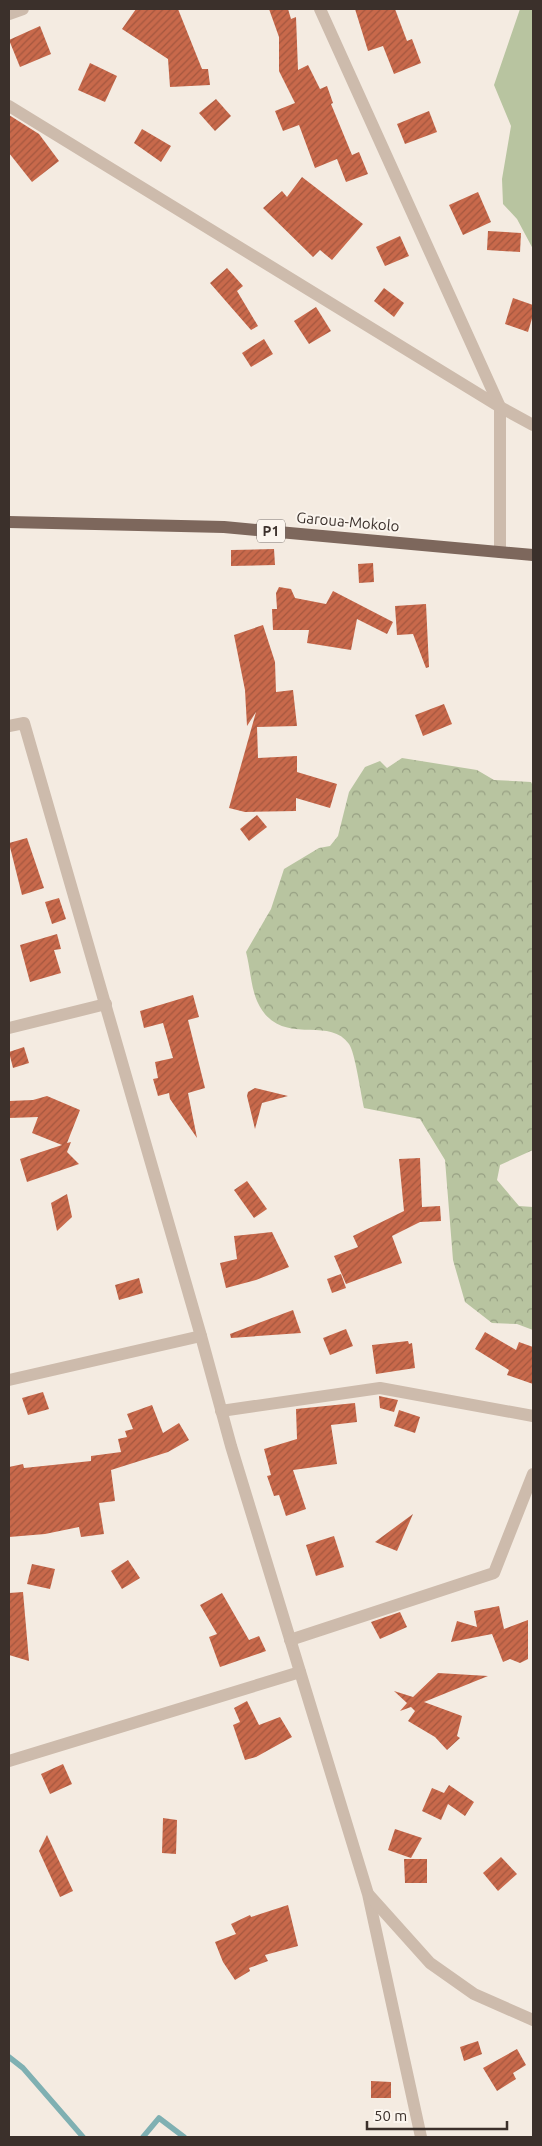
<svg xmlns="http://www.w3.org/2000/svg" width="542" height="2146" font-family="Ubuntu,sans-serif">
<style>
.green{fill:#b8c4a0}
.forest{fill:url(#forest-crowns)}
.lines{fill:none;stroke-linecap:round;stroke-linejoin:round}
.stream{stroke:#7fb0b2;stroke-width:5.5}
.building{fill:url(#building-hatch)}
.minor{stroke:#cdbbac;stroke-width:12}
.primary{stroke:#7d675c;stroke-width:12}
.labels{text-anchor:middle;stroke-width:4;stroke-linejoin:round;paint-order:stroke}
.shield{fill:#fbf5ee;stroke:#756b66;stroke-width:1}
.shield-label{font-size:14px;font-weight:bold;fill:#3b302b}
.street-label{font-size:15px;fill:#3b302b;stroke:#fbf5ee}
</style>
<defs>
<pattern id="forest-crowns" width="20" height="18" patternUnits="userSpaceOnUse" patternTransform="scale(1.25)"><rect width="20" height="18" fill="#b8c4a0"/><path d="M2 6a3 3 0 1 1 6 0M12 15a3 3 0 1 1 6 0" fill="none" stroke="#97a083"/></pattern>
<pattern id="building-hatch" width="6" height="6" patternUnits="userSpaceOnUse" patternTransform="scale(1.25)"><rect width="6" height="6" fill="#c8694b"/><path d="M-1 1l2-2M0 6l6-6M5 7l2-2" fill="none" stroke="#a4573f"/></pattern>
</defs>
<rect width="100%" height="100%" fill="#f4ebe1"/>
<!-- green -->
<path class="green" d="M520,9H533V249L517,219L503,204L502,179L511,126L494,85Z"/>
<!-- forest -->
<path class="forest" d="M402,758L477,770L494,780L531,782L533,786V1150L500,1165L497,1180L519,1206L533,1207V1330L517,1324L492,1323L465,1302L453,1260L445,1160L420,1119L364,1108C361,1095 355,1052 349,1044C328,1014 279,1050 257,1001C251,987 250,967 246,952L271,909L284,869L319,848L330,846L338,836L349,792L365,767L380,761L387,768Z"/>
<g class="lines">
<!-- stream -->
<g class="stream">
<path d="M9,2057L23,2068L83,2137"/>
<path d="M143,2137L159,2118L184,2137"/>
</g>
</g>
<!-- building -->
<g class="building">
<path d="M136,9H178L202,69H208L210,85L170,87L168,59L122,29Z"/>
<path d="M269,9H288L291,19L296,17L298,70L308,65L320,89L327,86L333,103L331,104L352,155L359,152L368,174L346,182L337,159L315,168L299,125L283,131L275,111L295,103L279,71V37Z"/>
<path d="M355,9H395L407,41L412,39L421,63L394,74L383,46L368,51Z"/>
<path d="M40,26L51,54L20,67L9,40Z"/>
<path d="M90,63L117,76L105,102L78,90Z"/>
<path d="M216,99L231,116L215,131L199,113Z"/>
<path d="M429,111L437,132L405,144L397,124Z"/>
<path d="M9,115L39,134L59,161L32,182L9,153Z"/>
<path d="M142,129L171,146L161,162L134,143Z"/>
<path d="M302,177L363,224L332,260L320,250L313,257L263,208L282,191L287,197Z"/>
<path d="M478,192L491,222L463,235L449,205Z"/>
<path d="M488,231L521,233L520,252L487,250Z"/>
<path d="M400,236L409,256L385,266L376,247Z"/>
<path d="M227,268L243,286L237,291L258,326L251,330L210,283Z"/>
<path d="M384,288L404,303L394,317L374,301Z"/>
<path d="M513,298L533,305V315L528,332L505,324Z"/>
<path d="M316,307L331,331L309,344L294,321Z"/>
<path d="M264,339L273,354L251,367L242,353Z"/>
<path d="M274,549L275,565L231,566V550Z"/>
<path d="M373,563L374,582L359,583L358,564Z"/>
<path d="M279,587L291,589L295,598L326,604L333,591L393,622L387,634L357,619L351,650L307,643L309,630H273L272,609H277L276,593Z"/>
<path d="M426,604L429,667L426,668L413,634L397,635L395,606Z"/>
<path d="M263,625L275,662L276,692L293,690L297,726L257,727L258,758L297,756V772L337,784L330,808L296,798V811L245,812L229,808L256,712L247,726L245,690L234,635Z"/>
<path d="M444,704L452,724L423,736L415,715Z"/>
<path d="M257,815L267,827L249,841L240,829Z"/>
<path d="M27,838L44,888L22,895L9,843Z"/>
<path d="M59,898L66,919L52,924L45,902Z"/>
<path d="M57,934L61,949L54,950L61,973L30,982L20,945Z"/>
<path d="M193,995L199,1017L188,1020L205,1088L188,1093L197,1138L170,1099L169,1093L158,1096L153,1079L158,1078L155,1062L173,1058L163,1023L144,1028L140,1011Z"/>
<path d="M24,1047L29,1063L13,1068L9,1052Z"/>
<path d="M255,1088L288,1096L262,1103L255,1129L247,1096L248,1092Z"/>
<path d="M47,1096L80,1110L67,1143L71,1142L67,1152L79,1164L27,1182L20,1159L62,1145L32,1133L38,1117L9,1118V1101L33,1100Z"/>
<path d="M420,1158L422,1207L440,1206L441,1221L420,1222L392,1236L402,1263L346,1284L334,1256L358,1247L353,1236L404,1211L399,1159Z"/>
<path d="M247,1181L267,1209L254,1218L234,1190Z"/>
<path d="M67,1194L72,1217L57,1231L51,1203Z"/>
<path d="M272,1232L289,1267L256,1280L226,1288L220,1263L237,1259L234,1236Z"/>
<path d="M341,1274L346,1288L332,1293L327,1279Z"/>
<path d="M139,1278L143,1293L119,1300L115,1285Z"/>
<path d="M293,1310L301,1333L231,1338L230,1334Z"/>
<path d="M346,1329L353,1346L330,1355L323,1338Z"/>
<path d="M485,1332L516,1350L519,1342L533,1347V1384L507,1375L509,1370L475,1349Z"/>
<path d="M408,1341L409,1344L412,1343L415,1368L376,1374L372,1345Z"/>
<path d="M43,1392L49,1409L28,1415L22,1398Z"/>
<path d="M379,1396L398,1400L394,1412L380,1408Z"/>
<path d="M355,1403L357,1422L331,1425L337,1464L293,1470L306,1509L286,1516L279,1495L274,1496L267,1476L271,1475L264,1449L297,1439L296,1409Z"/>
<path d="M152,1405L163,1433L179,1423L189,1440L168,1452L111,1470L115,1501L99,1503L104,1534L81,1537L79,1527L45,1534L9,1537V1467L23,1464L24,1468L91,1461V1456L121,1452L118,1439L127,1437L125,1431L133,1429L127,1414Z"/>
<path d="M399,1410L420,1417L415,1433L394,1426Z"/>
<path d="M413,1514L397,1551L375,1542Z"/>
<path d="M334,1536L344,1567L316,1576L306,1545Z"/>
<path d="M128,1560L140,1578L122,1589L111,1571Z"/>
<path d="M32,1564L55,1569L50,1589L27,1584Z"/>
<path d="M23,1592L29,1661L9,1655V1593Z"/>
<path d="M222,1593L249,1640L259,1636L266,1651L220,1667L209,1637L217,1634L200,1605Z"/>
<path d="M499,1606L504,1629L528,1620V1659L520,1663L510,1659L503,1662L492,1634L451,1642L457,1621L477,1627L474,1611Z"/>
<path d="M400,1612L407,1627L380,1639L371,1622Z"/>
<path d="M438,1673L488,1676L424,1702L462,1716L457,1736L460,1738L447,1750L435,1737L408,1721L415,1711L411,1707L400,1711L407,1703L394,1691L413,1697Z"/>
<path d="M247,1701L259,1725L280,1717L292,1737L256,1757L245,1760L233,1725L240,1722L234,1708Z"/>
<path d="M63,1764L72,1784L50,1794L41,1774Z"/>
<path d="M449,1785L474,1802L465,1816L448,1804L441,1820L422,1811L432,1788L444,1793Z"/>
<path d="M163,1818L177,1820L176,1854L162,1853Z"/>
<path d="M395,1829L422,1838L411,1858L388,1850Z"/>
<path d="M47,1835L73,1891L60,1897L39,1851Z"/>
<path d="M501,1857L517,1874L498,1891L483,1873Z"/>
<path d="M404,1859H427V1883H405Z"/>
<path d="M288,1905L298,1946L265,1955L268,1961L249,1968L250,1971L235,1980L223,1962L215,1942L236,1934L231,1924L250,1915L251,1917Z"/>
<path d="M478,2041L482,2054L464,2061L460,2047Z"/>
<path d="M517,2049L526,2065L513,2073L516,2079L497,2091L483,2068Z"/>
<path d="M371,2081L391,2082V2098H371Z"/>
</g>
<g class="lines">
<!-- minor -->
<g class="minor">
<path d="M320,9L500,407V552"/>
<path d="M9,14L23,9"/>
<path d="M9,106L500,407L533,425"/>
<path d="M9,726L24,723L201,1336L231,1446L368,1894L421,2137"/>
<path d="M9,1028L106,1004"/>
<path d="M9,1380L201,1336"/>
<path d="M221,1411L380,1388L533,1416"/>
<path d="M290,1640L494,1573L533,1474"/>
<path d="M9,1761L300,1672"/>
<path d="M369,1895L430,1963L474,1994L533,2020"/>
</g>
<!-- primary -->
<path class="primary" d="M9,522L224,527L533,555"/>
</g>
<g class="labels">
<!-- shield labels -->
<rect class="shield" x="257" y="519.5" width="28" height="23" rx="4"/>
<g class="shield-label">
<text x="271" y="536">P1</text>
</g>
<!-- street labels -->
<g class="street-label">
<text transform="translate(348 522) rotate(5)" y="5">Garoua-Mokolo</text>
</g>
</g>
<!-- border -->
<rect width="542" height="2146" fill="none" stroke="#3b302b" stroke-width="20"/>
<!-- scale -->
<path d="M367 2121v8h140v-8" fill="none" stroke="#3b302b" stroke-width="2.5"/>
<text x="374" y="2121" font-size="15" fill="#3b302b" stroke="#fbf5ee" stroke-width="4" paint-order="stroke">50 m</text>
</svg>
